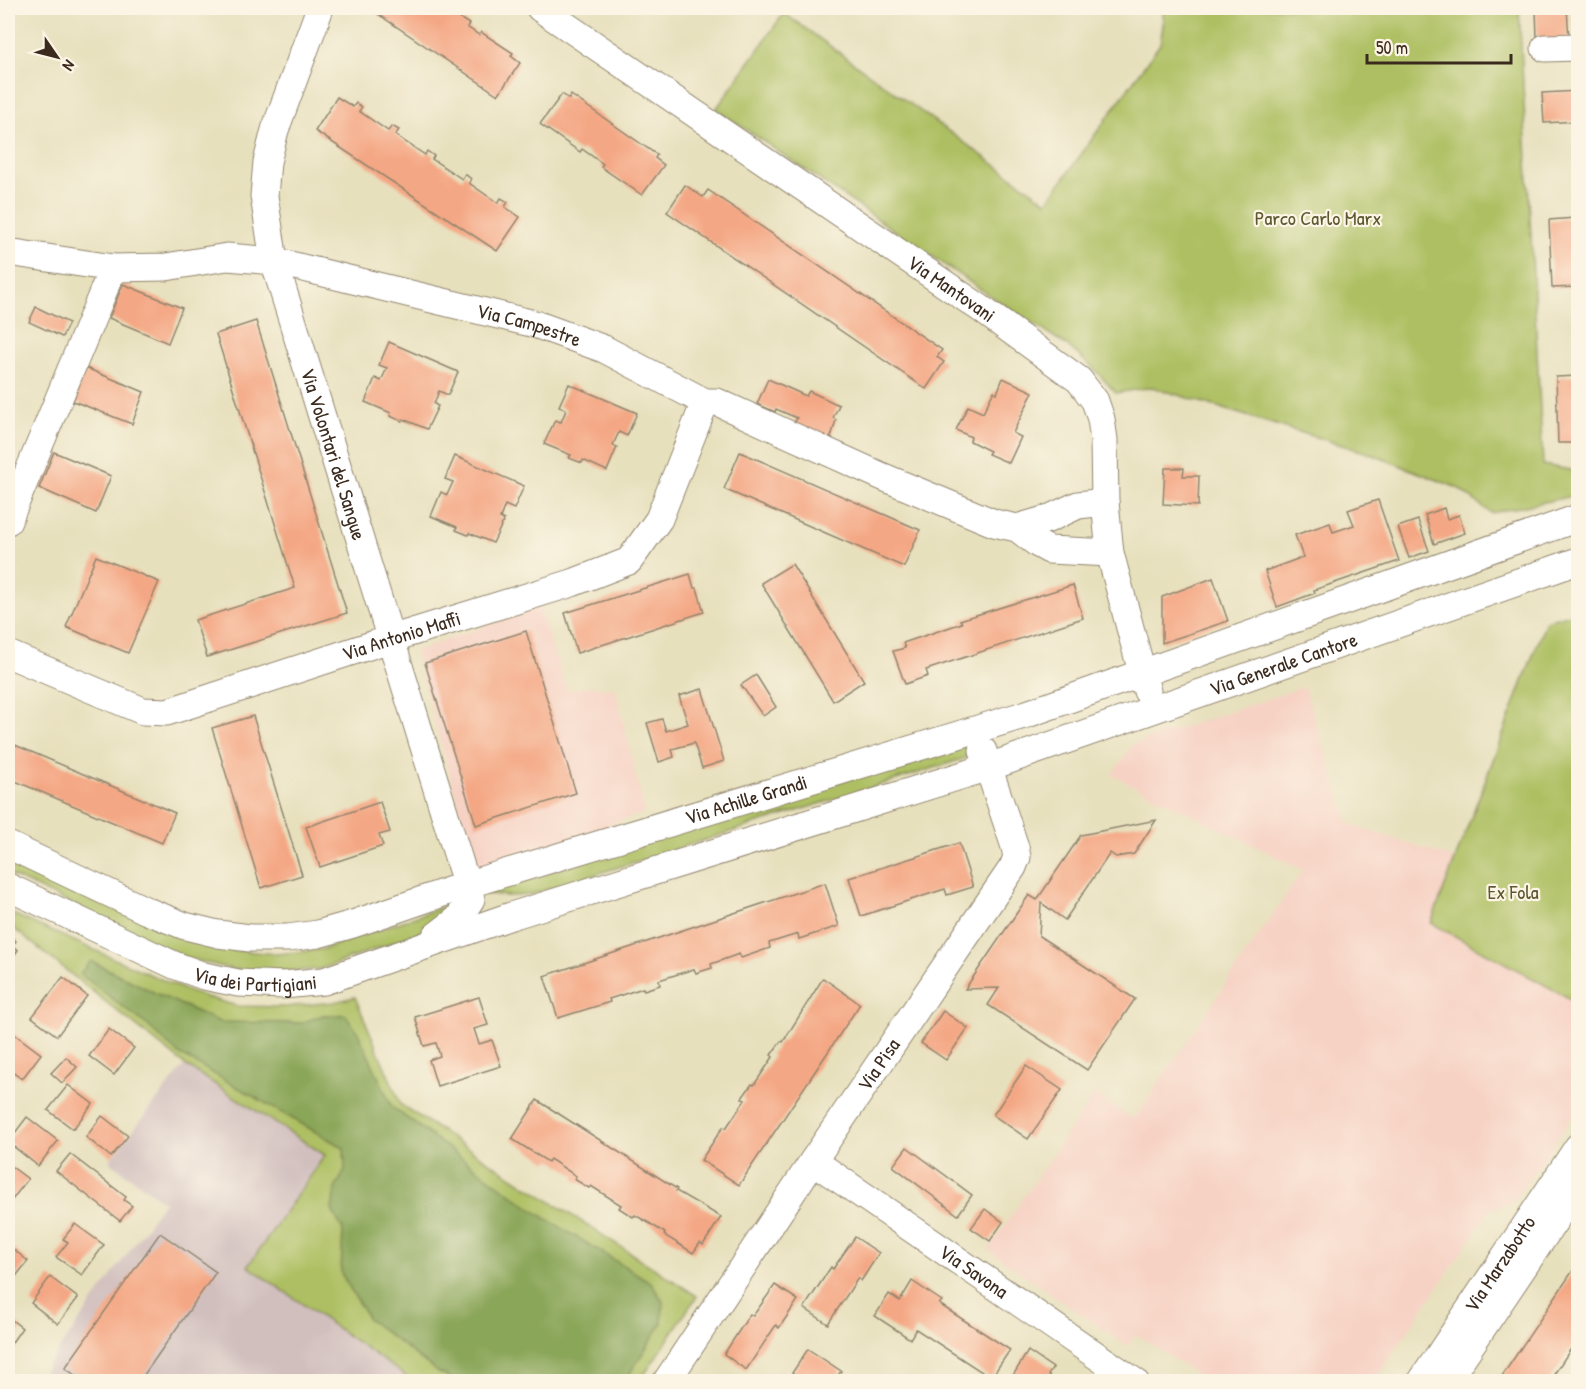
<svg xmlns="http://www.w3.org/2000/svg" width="1586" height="1389" font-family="'Patrick Hand',sans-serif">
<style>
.built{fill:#f6d2c4}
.industrial{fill:#d1bfbe}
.green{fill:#adbf62;stroke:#747440;stroke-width:1.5}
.forest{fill:#8aa658;stroke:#62683b;stroke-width:1.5}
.building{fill:#f4a784}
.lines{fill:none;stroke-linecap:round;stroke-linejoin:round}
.minor-casing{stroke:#91856e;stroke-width:29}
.minor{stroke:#fff;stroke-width:27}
.labels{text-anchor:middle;stroke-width:4.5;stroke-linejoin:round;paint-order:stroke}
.park-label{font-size:20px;fill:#5d5732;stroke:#fcf5e5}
.street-label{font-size:20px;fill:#3b2a1e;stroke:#fcf5e5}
</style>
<rect width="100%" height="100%" fill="#fcf5e5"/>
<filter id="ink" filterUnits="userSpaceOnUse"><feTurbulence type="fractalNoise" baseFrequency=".0167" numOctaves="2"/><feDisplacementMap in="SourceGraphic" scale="12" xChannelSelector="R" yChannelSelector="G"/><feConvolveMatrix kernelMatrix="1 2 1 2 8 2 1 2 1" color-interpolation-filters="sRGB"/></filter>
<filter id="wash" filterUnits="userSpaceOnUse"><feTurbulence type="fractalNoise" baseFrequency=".008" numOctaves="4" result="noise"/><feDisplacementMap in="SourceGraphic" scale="24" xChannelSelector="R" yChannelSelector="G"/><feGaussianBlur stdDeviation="1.35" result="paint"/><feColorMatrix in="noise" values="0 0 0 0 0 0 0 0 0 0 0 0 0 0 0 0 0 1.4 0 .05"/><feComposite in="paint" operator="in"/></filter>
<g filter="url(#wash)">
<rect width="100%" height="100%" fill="#e7e0bd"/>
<!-- built -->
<g class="built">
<path d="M539,607L567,691L587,686L615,688L645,812L493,868L475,865L415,651Z"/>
<path d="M1304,687L1349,824L1455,859L1431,923L1578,1003V1112L1572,1117L1514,1201L1491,1209L1374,1381H1206L1136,1334L1127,1346L988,1250L1094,1094L1134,1119L1303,870L1112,775L1133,744Z"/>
</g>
<!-- industrial -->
<path class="industrial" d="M185,1065L325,1155L248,1266L413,1381L36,1382L164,1202L109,1161Z"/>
<!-- green -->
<g class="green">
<path d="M1163,8H1519L1543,465L1571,470L1578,477V495L1491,513L1458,488L1368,453L1152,387L1116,393L1094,369L1068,346L989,295L716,109L784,13L1047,202L1160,44L1163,25Z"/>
<path d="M1578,612V1003L1431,923L1546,621Z"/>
<path d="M967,742L972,756L530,895L507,896L480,893Z"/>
<path d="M8,858L193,942L232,950L278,954L324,949L457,902L428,930L321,969L282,972L231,969L184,957L8,874Z"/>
<path d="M8,912L192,993L237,1006L285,1007L334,1002L355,997L401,1105L697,1296L640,1381H413L248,1266L325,1155L185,1065L8,924Z"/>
</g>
<!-- forest -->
<path class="forest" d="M91,961L155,993L220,1022L301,1023L323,1015H346L358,1033L392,1107L537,1213L652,1283L663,1302L662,1323L625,1381H458L439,1373L368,1319L341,1273L343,1230L332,1210L335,1189L345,1170L344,1148L179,1054L147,1025L80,974Z"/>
<g id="blocks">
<!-- building -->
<g class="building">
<path d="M369,8H444L469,24L467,27L479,35L481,32L513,53L511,56L520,63L498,95Z"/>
<path d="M1536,8H1567L1569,39L1537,40Z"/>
<path d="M1578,91V121L1544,123L1542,93Z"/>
<path d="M562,94L569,99L571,95L657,155L655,158L664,165L642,195L601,167L603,164L582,149L580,152L540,124Z"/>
<path d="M337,97L353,107L356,103L362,107L359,111L388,131L392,126L399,130L395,135L425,155L427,151L434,156L432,159L462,179L465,174L471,179L469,183L498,203L501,198L508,202L505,207L520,217L497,251L315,131Z"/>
<path d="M685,185L703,197L708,190L942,350L937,357L944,362L926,389L667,212Z"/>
<path d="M1578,215V287L1552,288L1549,220L1575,218Z"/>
<path d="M123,284L182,308L168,343L109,318Z"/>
<path d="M36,307L69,323L62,337L29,322Z"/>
<path d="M256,321L347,613L207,657L195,620L295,588L216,334Z"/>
<path d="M389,342L458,372L448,395L439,391L434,404L438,406L427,429L403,419L402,421L390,416L391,413L365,402L375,378L381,381L387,368L379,365Z"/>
<path d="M86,368L144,392L132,424L73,401Z"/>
<path d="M1578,376V443H1558L1556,377Z"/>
<path d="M1003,378L1033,392L1013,433L1021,437L1009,463L988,454L990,451L970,441L971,437L956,430L968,406L983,413L994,391L997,393Z"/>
<path d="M768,379L806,396L809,391L839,405L833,418L836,420L830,441L794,424L797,418L776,409L775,412L757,404Z"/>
<path d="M569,384L637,413L627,436L619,432L613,445L617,447L607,471L583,460L582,463L569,458L571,455L544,444L555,420L561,422L566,410L559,406Z"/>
<path d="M54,452L111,476L96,513L39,488Z"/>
<path d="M740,452L920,530L904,567L724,489Z"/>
<path d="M455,456L524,486L514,509L505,505L500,518L504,520L493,543L469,533L468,535L456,530L457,527L431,516L441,492L447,495L453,482L445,479Z"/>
<path d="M1165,468H1184L1183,476H1199L1198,506L1163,504Z"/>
<path d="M1378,500L1399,561L1314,590L1315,593L1277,607L1265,571L1303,557L1295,535L1330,523L1333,532L1354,525L1348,510Z"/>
<path d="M1444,508L1447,519L1459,515L1465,533L1434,544L1425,515Z"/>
<path d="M1418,520L1429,551L1409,558L1398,527Z"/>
<path d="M96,556L159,582L128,653L66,627Z"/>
<path d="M792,564L864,681L833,701L761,583Z"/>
<path d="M690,574L694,588H697L704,612L577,653L565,613Z"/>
<path d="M1213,578L1228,621L1162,643V597Z"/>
<path d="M1073,585L1083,618L926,670L928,676L905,684L893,651L905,648L903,643L962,623L960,620Z"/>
<path d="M526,631L576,793L476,825L425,663Z"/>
<path d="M756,675L776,707L763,716L741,685Z"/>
<path d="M702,689L724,761L702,768L694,743L672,749L674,757L659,762L647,723L662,719L666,731L688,724L679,696Z"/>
<path d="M253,716L302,875L261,888L212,728Z"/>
<path d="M8,742L175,813L162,843L8,778Z"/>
<path d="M380,802L390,832L379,835L383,846L320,867L306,827Z"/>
<path d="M1156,820L1134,854L1116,857L1110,853L1065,920L1041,903L1039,936L1135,999L1087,1070L988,1005L999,988L965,989L1029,895L1037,900L1081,835Z"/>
<path d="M959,843L973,887L947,895L945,889L861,916L849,878Z"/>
<path d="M825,883L839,926L799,939L798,934L769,943L770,948L741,958L739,954L711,964L712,968L696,973L694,969L659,980L660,985L644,990L643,988L609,999L610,1002L558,1018L544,976Z"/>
<path d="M8,934L16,941L12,946L18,950L10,961L8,959Z"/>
<path d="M63,977L87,996L57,1036L32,1017Z"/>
<path d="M823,978L860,1004L739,1185L701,1160L723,1127L726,1128L745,1100L742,1098L752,1084L754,1085L773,1057L771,1055L781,1041L783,1042Z"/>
<path d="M479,997L488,1025L474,1029L479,1044L492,1040L501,1066L437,1086L429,1060L440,1056L436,1043L424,1046L415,1017Z"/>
<path d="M943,1011L968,1028L946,1060L921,1043Z"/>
<path d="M109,1029L134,1048L114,1075L89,1056Z"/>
<path d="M13,1033L41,1054L22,1079L8,1069V1040Z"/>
<path d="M66,1057L77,1067L62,1083L51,1073Z"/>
<path d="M1026,1066L1062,1090L1028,1139L993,1115Z"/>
<path d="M68,1085L93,1104L73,1129L48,1110Z"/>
<path d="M537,1100L677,1189L676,1191L721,1217L703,1245L700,1243L693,1253L664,1235L665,1233L649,1223L635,1215L633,1217L619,1208L621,1205L591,1186L589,1188L574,1179L576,1176L550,1159L548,1162L512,1139Z"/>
<path d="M102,1116L128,1136L111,1157L86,1137Z"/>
<path d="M27,1117L58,1141L38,1166L8,1142Z"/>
<path d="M907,1147L972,1195L958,1215L893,1166Z"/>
<path d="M70,1154L126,1197L124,1200L132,1206L120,1221L56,1171Z"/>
<path d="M8,1164L28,1179L8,1205Z"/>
<path d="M985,1209L1003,1222L990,1241L971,1228Z"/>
<path d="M75,1224L104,1245L82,1275L56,1257L68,1242L63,1239Z"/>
<path d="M160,1233L216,1272L139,1382H85L65,1368Z"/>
<path d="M855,1237L879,1253L861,1281L858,1278L828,1324L804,1308L831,1267L833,1269Z"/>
<path d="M8,1245L28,1261L9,1285L8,1283Z"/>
<path d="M1578,1263V1338L1549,1382H1498Z"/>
<path d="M50,1277L78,1298L58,1324L31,1303Z"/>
<path d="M912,1281L942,1301L939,1304L1010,1350L991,1378L916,1329L910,1339L875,1316L889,1294L900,1301Z"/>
<path d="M775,1285L798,1300L779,1328L776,1325L746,1370L724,1354L750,1314L753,1316Z"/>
<path d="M8,1317L22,1328L8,1348Z"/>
<path d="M808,1349L841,1371L834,1382H800L802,1379L792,1373Z"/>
<path d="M1028,1351L1053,1368L1048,1375L1057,1382H1009Z"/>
</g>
</g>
</g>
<g filter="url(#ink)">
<use href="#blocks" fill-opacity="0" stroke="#91856e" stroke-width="1.5"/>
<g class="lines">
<defs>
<g id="minor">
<path id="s1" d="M320,8L275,130L267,162L264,196L274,261L471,899L458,919L436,936"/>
<path id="s2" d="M540,8L980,308L1079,380L1095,401L1101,419L1104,440L1105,502L1110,553L1147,691"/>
<path d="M1545,48L1578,47"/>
<path id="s3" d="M8,252L113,268L166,267L227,257L274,261L535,324L604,349L705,402H717L881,476L994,523L1017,528L1038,544L1049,550L1110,553"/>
<path d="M8,521L113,268"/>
<path d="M1017,528L1048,519L1078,505L1105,502"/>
<path id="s4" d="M8,654L143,711L167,712L390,639L572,583L629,561L659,519L705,402"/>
<path id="s5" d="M8,845L147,911L185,926L218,934L250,938H288L318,934L353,924L466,885L1027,714L1578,518"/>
<path id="s6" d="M8,887L174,965L204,976L238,983L284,985L324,981L511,916L989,767L1578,561"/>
<path id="s7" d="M813,1161L1135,1382"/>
<path id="s8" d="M666,1382L813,1161L1013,867L1017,857L1015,847L983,751"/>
<path id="s9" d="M1421,1382L1578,1147"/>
<path d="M1446,1382L1578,1186"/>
</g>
</defs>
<!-- minor casing -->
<use href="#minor" class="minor-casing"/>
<!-- minor -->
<use href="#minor" class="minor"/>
</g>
</g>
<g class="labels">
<!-- park labels -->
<g class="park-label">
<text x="1318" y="225">Parco Carlo Marx</text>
<text x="1513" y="899">Ex Fola</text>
</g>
<!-- street labels -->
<g class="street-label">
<text dy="7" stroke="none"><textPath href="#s2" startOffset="498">Via Mantovani</textPath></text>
<text dy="7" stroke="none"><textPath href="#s3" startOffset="531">Via Campestre</textPath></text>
<text dy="7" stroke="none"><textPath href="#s1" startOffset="465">Via Volontari del Sangue</textPath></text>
<text dy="7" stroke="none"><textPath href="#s4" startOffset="417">Via Antonio Maffi</textPath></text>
<text dy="7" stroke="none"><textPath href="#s6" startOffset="1347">Via Generale Cantore</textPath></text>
<text dy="7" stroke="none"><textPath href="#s5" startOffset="778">Via Achille Grandi</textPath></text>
<text dy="7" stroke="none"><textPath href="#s6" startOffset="267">Via dei Partigiani</textPath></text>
<text dy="7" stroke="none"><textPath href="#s8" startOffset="382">Via Pisa</textPath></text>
<text dy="7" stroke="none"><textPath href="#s9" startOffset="142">Via Marzabotto</textPath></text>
<text dy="7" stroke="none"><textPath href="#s7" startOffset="195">Via Savona</textPath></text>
</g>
</g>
<!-- margin -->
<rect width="1586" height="1389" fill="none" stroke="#fcf5e5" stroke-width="30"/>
<!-- north arrow -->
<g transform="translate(57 57) rotate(125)" stroke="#fcf5e5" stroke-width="4.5" paint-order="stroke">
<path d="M0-4.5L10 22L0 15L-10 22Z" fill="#3b2a1e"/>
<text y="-9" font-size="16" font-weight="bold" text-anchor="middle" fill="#3b2a1e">N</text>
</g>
<!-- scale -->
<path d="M1367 54v9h144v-9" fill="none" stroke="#3b2a1e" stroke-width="3"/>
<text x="1376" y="54" font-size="18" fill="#3b2a1e" stroke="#fcf5e5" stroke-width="4.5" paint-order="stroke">50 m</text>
</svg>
